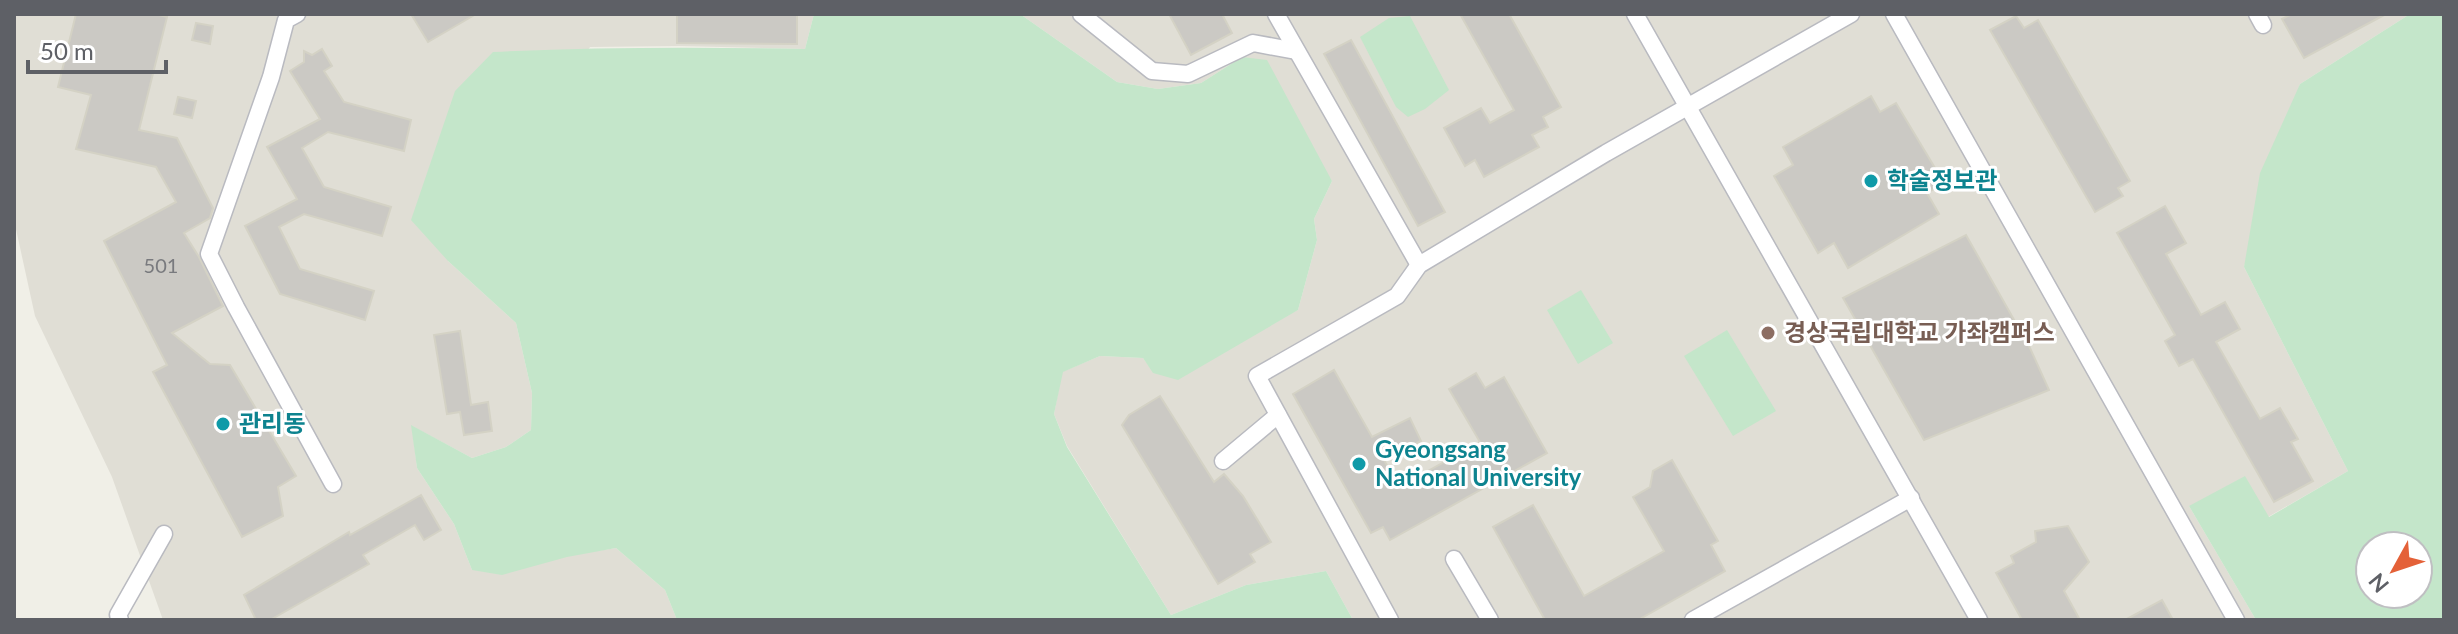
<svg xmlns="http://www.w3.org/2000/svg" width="2458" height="634" font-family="Lato,'Noto Sans KR',sans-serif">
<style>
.education{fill:#e0ded5}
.green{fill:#c4e6ca;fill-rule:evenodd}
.building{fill:#cbc9c4;stroke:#d4d2c5;stroke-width:2}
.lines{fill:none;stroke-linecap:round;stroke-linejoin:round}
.street-casing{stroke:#b9bac0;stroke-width:19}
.street{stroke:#fff;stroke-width:16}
.culture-dot{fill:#0f9aa8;stroke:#fff;stroke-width:3}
.education-dot{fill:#8d6e63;stroke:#fff;stroke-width:3}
.labels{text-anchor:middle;stroke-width:6;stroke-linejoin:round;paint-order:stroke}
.number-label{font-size:20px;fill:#797a7e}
.culture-label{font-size:24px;font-weight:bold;fill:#0d838f;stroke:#fff;text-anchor:start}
.education-label{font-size:24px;font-weight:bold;fill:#785e54;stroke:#fff;text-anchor:start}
</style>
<rect width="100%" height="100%" fill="#f0efe7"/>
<!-- education -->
<g class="education">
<path d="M14,14H814L805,49L679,46L590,47L448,261L516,323L532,393L531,430L506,447L472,458L412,426L417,468L454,524L472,570L616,548L665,590L677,620H163L112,477L35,316L14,220Z"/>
<path d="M1020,14H2410L2300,84L2244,267L2348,471L2268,517L2189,506L2256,620H1353L1326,571L1246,585L1171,615L1067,446L1054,414L1062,372L1100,356L1143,358L1154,373L1298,310L1317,240L1314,219L1332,181L1242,57L1201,83L1158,89L1117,82Z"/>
</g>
<!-- green -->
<g class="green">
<path d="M814,14H1020L1117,82L1158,89L1201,83L1242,57L1267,60L1332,181L1314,219L1317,240L1298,310L1178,380L1153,373L1143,358L1100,356L1063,372L1054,414L1067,447L1171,615L1246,585L1326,571L1353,620H677L665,590L616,548L567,557L502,575L472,570L454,524L417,468L411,425L472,458L506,447L531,430L532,393L516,323L448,261L411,220L455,91L493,52C597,47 700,47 805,49Z"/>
<path d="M2410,14H2444V620H2256L2189,506L2245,476L2269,517L2348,471L2244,267L2260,173L2300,84ZM2418,546V594H2370V546Z"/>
<path d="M1410,16L1449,90L1425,109L1408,117L1396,107L1360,37L1389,18Z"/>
<path d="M1581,290L1613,343L1578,364L1547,310Z"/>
<path d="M1727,330L1776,411L1733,436L1684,356Z"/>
</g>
<!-- building -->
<g class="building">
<path d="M76,14H155L167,17L139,130L177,138L213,208L210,218L184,233L199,257L223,306L172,333L210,364L230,365L296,476L278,487L283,516L242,537L153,372L167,365L104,241L176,202L156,167L76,149L91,95L58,87Z"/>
<path d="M411,14H476L428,42Z"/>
<path d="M677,14H797V44L677,43Z"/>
<path d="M1169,14H1222L1232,33L1191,55Z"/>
<path d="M1460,14H1509L1561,107L1543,117L1548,127L1532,135L1539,147L1484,177L1475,160L1465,166L1444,128L1481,108L1490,123L1514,110Z"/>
<path d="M2292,14H2386L2304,58L2282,19Z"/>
<path d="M2016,16L2024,28L2038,20L2130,181L2118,188L2123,196L2095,212L1990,30Z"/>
<path d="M196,23L213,26L210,44L192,40Z"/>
<path d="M1351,40L1445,212L1418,226L1324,54Z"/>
<path d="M322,49L332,66L324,71L344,102L411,120L404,151L328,132L302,148L324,187L391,207L382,236L304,214L279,227L300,269L374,291L365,320L280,294L245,226L297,199L267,147L320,119L290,71L304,62V51L312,55Z"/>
<path d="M1871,96L1880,112L1896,103L1944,183L1927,193L1939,214L1848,268L1834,243L1818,253L1774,176L1793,165L1783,147Z"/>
<path d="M178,97L196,101L192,118L174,114Z"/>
<path d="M2165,206L2186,243L2166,254L2201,315L2225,302L2240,329L2216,342L2260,419L2280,408L2298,439L2291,442L2313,481L2274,502L2193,359L2179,366L2165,341L2175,335L2117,233Z"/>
<path d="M1966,235L2030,348L2049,390L1924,440L1843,298Z"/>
<path d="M460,331L471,405L488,402L492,431L464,435L460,412L447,414L434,335Z"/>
<path d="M1334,370L1372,437L1410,418L1421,441L1384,460L1399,487L1480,442L1449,389L1476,373L1485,388L1504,377L1547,453L1390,540L1383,527L1371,533L1293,394Z"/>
<path d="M1160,396L1214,482L1224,474L1243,496L1271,542L1250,554L1255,562L1218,584L1122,425L1129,415Z"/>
<path d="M1672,460L1718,541L1711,545L1725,571L1638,620H1545L1493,527L1533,505L1584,596L1664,551L1633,497L1650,487L1653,471Z"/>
<path d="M421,495L441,530L424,540L415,525L363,555L369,564L270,620H256L244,595L349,532L350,535Z"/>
<path d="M2068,526L2089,562L2064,591L2080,620H2022L1996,573L2014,563L2011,556L2036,542L2035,531Z"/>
<path d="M2162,600L2173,620H2125Z"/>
</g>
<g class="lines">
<defs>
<g id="street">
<path d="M297,14L286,20L271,77L209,254L236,307L333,484"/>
<path d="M1081,14L1152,71L1188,74L1253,43L1296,51"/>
<path d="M1276,14L1419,265"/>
<path d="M1635,14L1979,620"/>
<path d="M1894,14L2236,620"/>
<path d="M2257,14L2263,25"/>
<path d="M1223,461L1278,415"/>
<path d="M1454,559L1490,620"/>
<path d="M120,620L118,615L164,534"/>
<path d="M1390,620L1257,376L1397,296L1419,265L1606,153L1851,14"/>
<path d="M1693,620L1911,498"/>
</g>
</defs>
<!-- street casing -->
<use href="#street" class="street-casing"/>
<!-- street -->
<use href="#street" class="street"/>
</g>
<!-- markers -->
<g class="culture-dot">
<circle cx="1871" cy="181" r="8"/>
<circle cx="223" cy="424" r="8"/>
<circle cx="1359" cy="464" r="8"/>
</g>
<circle class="education-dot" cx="1768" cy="333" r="8"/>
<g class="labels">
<!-- number labels -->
<g class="number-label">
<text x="161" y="273">501</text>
</g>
<!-- culture labels -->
<g class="culture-label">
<text x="1887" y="189">학술정보관</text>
<text x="239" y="432">관리동</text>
<text x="1375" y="458">Gyeongsang<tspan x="1375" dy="28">National University</tspan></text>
</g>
<!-- education labels -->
<g class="education-label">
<text x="1784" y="341">경상국립대학교 가좌캠퍼스</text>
</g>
</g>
<!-- border -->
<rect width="2458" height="634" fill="none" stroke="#5e6066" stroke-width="32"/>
<!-- north arrow -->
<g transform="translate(2394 570) rotate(230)"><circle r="38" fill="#ffffff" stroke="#bfbfc2" stroke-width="2"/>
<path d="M0-6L14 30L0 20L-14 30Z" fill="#e46138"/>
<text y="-12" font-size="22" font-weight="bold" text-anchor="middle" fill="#5e6066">N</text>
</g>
<!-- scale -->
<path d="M28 60v12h138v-12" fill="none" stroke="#5e6066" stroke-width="4"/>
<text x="40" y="60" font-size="24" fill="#5e6066" stroke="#ffffff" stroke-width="6" paint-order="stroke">50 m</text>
</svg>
